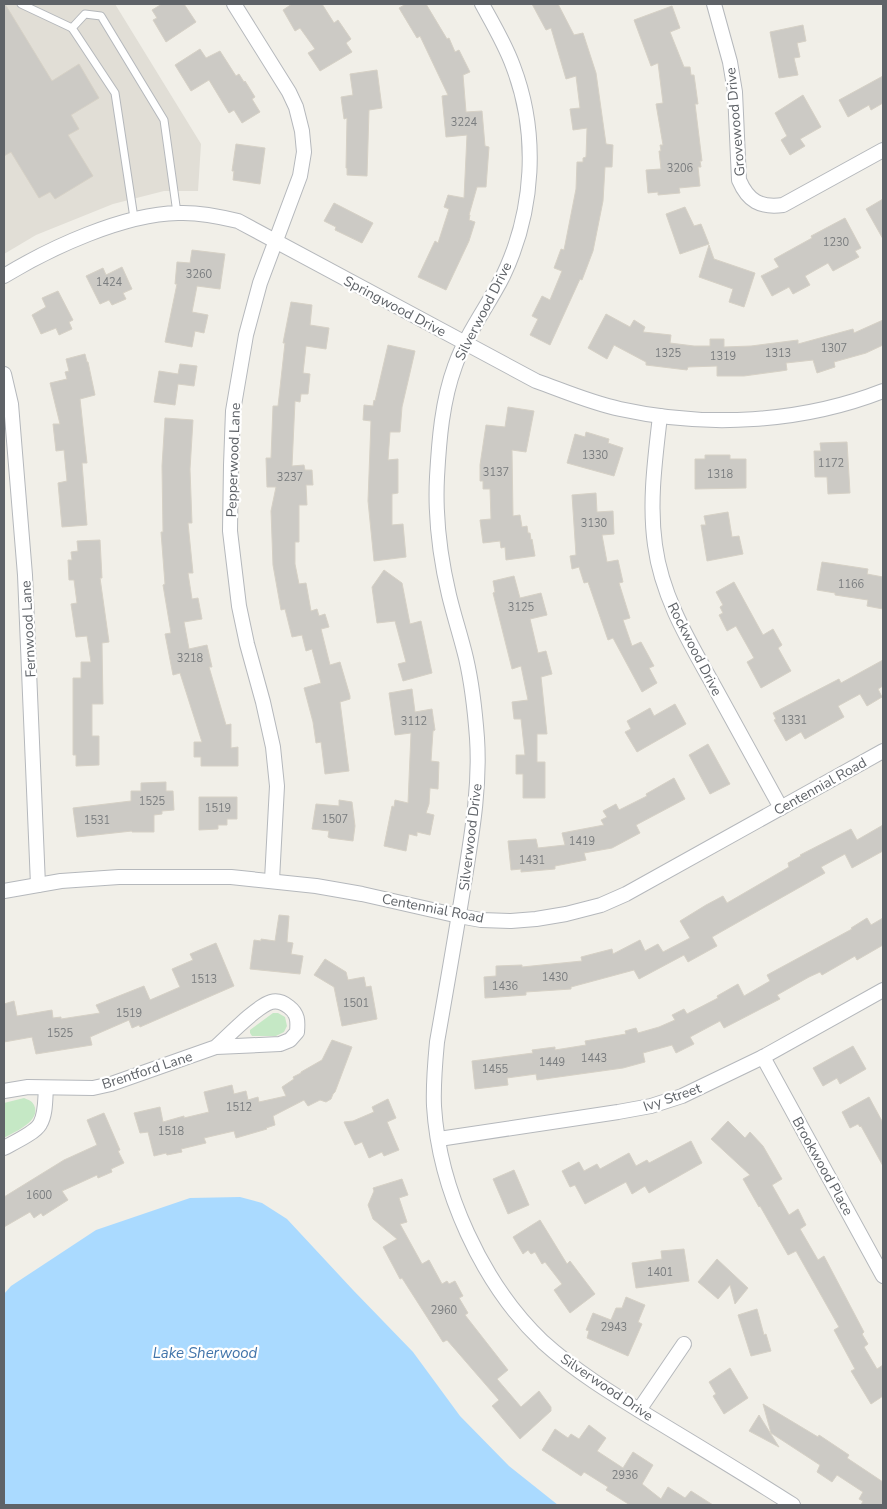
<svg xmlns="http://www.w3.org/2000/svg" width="887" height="1509" font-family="'Nunito Sans',sans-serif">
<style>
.education{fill:#e1ded6}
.green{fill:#c5e8c5}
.water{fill:#aadaff}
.building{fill:#cccac5;stroke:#d6d1c6}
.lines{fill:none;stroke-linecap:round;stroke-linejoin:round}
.service-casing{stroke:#b5b8bc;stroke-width:9}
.minor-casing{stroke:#b5b8bc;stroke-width:16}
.service{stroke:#fff;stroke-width:7}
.minor{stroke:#fff;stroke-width:14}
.labels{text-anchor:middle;stroke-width:4.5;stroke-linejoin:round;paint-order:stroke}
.number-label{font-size:11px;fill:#7a7d7f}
.street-label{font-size:14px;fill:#5f6368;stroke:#fff}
.water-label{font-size:15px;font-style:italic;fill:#4174aa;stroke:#fff}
</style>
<rect width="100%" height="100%" fill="#f1efe8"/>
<!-- education -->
<path class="education" d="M4,4H115L201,144L198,191H164L113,204L36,235L4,254Z"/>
<!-- green -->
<g class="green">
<path d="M273,1013H278L285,1017L287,1026L284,1032L276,1036H252L250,1033V1030Z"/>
<path d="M24,1098C29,1100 32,1101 34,1105C42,1121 14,1132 4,1138V1103Z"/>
</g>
<!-- water -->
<path class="water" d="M240,1197L262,1203L287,1219L353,1290L413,1352L460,1416L509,1466L558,1505H4V1294L11,1286L96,1230L190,1198Z"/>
<!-- building -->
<g class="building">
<path d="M4,4H5L52,81L79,64L99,98L71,115L79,129L68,135L93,176L55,199L50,192L39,198L11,152L4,156Z"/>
<path d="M162,4H184L196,22L166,42L153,20L157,18L152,10Z"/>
<path d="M292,4H322L334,23L338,20L351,39L346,43L352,52L320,71L308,53L315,49L300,28L295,31L283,10Z"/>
<path d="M406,4H426L447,39L449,38L455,52L459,50L470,72L463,75L466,112L482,111L485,146L489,147L486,187H477L469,215H470L469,220L475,222L469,241L446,290L418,277L435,241L438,243L449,209L444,207L448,195L464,198L467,135L446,137L442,96L448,95L420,36L417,38L399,8Z"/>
<path d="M532,4H558L574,35L583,33L596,73L606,144L613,145L612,167H605L603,201L593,251L582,280L580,279L550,345L530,335L538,319L532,316L542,296L550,300L562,271L554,268L561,249L564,250L576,189L577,162H583V158L586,157L587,128L573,130L570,109L580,108L576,76L566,79L551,28L546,30Z"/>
<path d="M672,6L680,28L670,32L684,67H690L691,75H694L698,104H695L702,161H700L701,167H698L700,186L679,188L680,193L658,195V192L648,193L646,170L661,169L659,151H661L660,145H663L656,104L663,103L658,63L651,66L634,20Z"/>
<path d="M803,25L806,41L797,43L800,57L794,58L798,75L779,78L770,32Z"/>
<path d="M200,49L206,58L220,51L236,76L239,74L244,82L245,81L255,97L252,99L260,112L242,123L234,110L229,113L209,80L191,91L175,65Z"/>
<path d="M377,70L382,108L369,110L367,176L347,175V168H346L347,118L344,119L341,97L353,95L350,74Z"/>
<path d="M883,76V103L871,110L869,105L848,117L839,100Z"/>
<path d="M803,95L821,127L800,139L805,146L790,155L781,140L787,136L775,113Z"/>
<path d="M236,144L265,148L260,184L233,180L234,171H232Z"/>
<path d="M883,199V239L866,209Z"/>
<path d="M334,203L373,223L362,243L335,230L336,227L324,221Z"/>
<path d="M685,207L694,226L701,224L709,244L680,254L666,214Z"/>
<path d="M845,218L861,248L855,251L859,257L833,271L828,263L805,276L810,285L793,294L789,287L772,296L761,276L779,267L774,259L812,238L811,236Z"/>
<path d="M709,245L714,259L755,273L744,307L729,302L733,289L699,277Z"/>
<path d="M192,250L225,254L220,289L197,286L192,312L208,315L204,333L195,331L192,347L165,342L177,284H175L177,262L190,263Z"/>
<path d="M122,267L132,289L123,293L126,299L112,305L109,300L100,304L86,276L103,268L106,275Z"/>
<path d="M58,291L73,320L69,322L72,329L59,335L56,328L41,334L32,315L46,307L42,298Z"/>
<path d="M291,302L312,305L310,325L329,328L326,349L306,346L303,373L310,374L308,394H301L300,402L295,401L292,466L304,465L305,470H312L313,485H306L307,505H299V542H295V564L299,584L306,583L311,611L317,609L319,616L325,614L329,627L321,629L330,665L340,662L350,696V699L340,702L349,771L325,774L321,742L316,743L313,722L304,688L321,683L312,649L306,651L302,635L292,637L285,609L281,610L273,565L271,511L276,487H267L266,458H271L273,406H278L285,343H283Z"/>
<path d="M606,314L630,327L634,320L645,327L643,332L671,335L670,343L694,346H710V339H724V347L751,346L798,340V344L853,329L854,333L883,320V345L866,353L834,362L835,367L817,373L813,360L786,363L787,370L781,371L744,376H717V366L688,367L687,370L646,365V362L614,345L607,359L588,348Z"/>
<path d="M388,345L415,351L402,407L400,432H390L388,460L398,459V493L392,494V525L403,524L406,557L374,561L368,501L371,421L363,420L364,405L373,406L374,400L375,401Z"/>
<path d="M85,354L87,362H88L95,395L80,399L87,463H82L87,525L62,527L58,483L67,481L64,450L56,451L53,424H60L50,383L67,379L65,372L69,371L66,359Z"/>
<path d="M180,364L197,366L194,386L178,384L175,405L154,402L159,371L178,374Z"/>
<path d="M508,407L534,411L526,452L512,450L513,516L520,515L522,527L527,526L528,533H530L531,540L532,539L535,556L506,560L505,547L501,548L500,541L483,543L480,520L491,519L490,489H483V481H480V465L486,425L505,427Z"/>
<path d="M165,418L193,420L190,469L192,523H188L193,573H188L192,599L198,598L202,619L184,622L189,649L207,645L212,667H209L226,725L231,724V748L238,747V766H201V757H194V742H202L180,673L173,675L165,634L171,633L163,585L165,584L161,532H163L162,466Z"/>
<path d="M586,432L609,439L608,443L623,448L614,476L567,463L575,434L585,437Z"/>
<path d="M847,442L850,493L828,494L827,477H815L814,451H821L820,443Z"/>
<path d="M705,455H730V459H746V488L695,489V459H705Z"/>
<path d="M596,493L597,512L613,511L614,534L602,535L607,562L618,560L623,582L619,583L630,618L623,620L632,646L641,642L654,666L649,668L657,683L642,692L613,638L608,640L588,582L584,583L579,567L572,569L570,556L576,555L572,495Z"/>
<path d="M728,512L732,537L739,536L743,554L707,561L701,525H706L704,516Z"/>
<path d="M100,540L102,578H100L109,642L102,643L103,704H92V736H99V765L76,766V755H73V678H81V662H91L87,636L76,637L71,604L77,603L74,580H69L68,560H72L71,552L78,551L77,541Z"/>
<path d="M822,562L868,569L867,574L883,577V609L867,606L868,600L835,595V593L817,590Z"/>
<path d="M384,570L402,583L410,624L421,621L432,673L403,681L398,664L406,662L395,621L377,623L372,587Z"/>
<path d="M514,576L520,598L541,593L547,615L530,619L538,653L546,651L552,674L541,677L547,734H537V762H545V798H523V774H516V755H525L521,719H514L512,702L528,700L521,666L512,669L493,593L495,592L493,581Z"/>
<path d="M734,582L763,635L773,629L782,645L778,648L791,671L761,688L747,662L754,658L736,626L727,631L719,615L723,613L720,607L723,605L716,592Z"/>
<path d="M883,660V686L878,689L882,697L867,706L860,694L838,706L844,717L805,739L801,732L786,741L774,720L776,719L773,713L839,679L841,683Z"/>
<path d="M412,689L415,712L432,709L435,730L433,731L431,761L439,762L438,789L430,788L429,804L426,813L434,815L430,835L417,832V836L409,834L406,851L384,846L392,806L394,807L395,800L408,803L411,733L395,735L389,693Z"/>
<path d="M675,704L686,724L637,752L625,732L631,729L627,721L650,708L654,716Z"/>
<path d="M708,744L730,784L710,794L689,755Z"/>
<path d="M674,778L685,799L636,825L640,833L612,848L584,853L586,860L555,866V869L521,872V869L511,870L508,841L536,839L538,848L565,845L562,833L604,825L601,820L607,817L603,811L616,804L619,810L647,796L646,794Z"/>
<path d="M166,782V791H173L174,810L162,811V814L154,815V832H132V831L77,837L73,808L131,801V791H141V783Z"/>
<path d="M199,797H237V819H227V825H218V829L199,830Z"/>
<path d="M339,800L352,802L355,826L353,841L330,838L328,837L329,831L312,829L316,804L339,806Z"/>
<path d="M883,825V851L852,868L845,854L821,867L825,873L712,937L717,946L688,962L684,955L639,979L634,970L571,987V989L526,992V995L485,998L484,977L496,976V966L522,965V967L582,961L581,957L612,949L613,954L640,940L645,951L658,944L663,952L690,938L680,921L706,905L723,896L727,903L789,867L788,863L801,856L800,855L851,829L857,840Z"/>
<path d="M279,915L289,916L287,942L293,943L291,954L303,956L300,974L250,969L254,940L261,941V939L275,941Z"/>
<path d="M867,918L871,925L883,918V945L857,960L855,956L822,975L820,972L809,977L777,995L780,999L724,1028L720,1021L690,1037L694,1044L676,1053L672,1045L643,1053L645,1062L623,1068L537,1080L536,1074L507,1078L508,1085L475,1089L472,1061L533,1053L532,1050L555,1047V1050L586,1045L585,1041L626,1034L625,1031L636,1028L638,1033L659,1027L675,1020L672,1015L684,1009L687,1014L718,998L717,996L738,984L744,996L770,981L767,975L852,929L851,928Z"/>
<path d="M216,943L234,986L140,1027L139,1025L132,1028L129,1020L90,1037L92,1045L36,1054L32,1037L4,1042V1004L14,1001L17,1016L52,1010L53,1018L61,1017V1019L100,1013L96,1005L144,986L150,1000L180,987L172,969L193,960L190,954Z"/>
<path d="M325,959L346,972L348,980L364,977L366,987L371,986L377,1019L342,1026L334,987L314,975Z"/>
<path d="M332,1040L352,1047L335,1092L333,1094L331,1099L326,1102L320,1100L308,1106L304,1100L273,1116L275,1125L266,1128L267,1129L236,1138L234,1131L204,1138L206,1143L181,1149L182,1152L167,1155L166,1153L154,1156L148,1132L140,1133L134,1113L160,1107L163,1122L184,1116V1118L209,1112L204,1092L232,1085L234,1094L246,1091L248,1100L258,1097L259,1102L286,1096L282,1087L294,1079L293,1077L301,1073V1072L322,1060Z"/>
<path d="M853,1046L866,1069L840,1084L837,1078L823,1086L813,1068Z"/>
<path d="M869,1097L883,1123V1166L861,1126L860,1127L858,1124L850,1128L842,1112Z"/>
<path d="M388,1099L396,1118L387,1122L399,1150L384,1156L382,1152L369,1158L362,1142L355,1145L344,1122L353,1121L374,1112L372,1107Z"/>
<path d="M104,1113L120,1150L118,1151L124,1163L111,1169L112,1172L98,1178L97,1175L62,1191L68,1200L43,1216L41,1213L34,1218L30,1212L4,1227V1197L64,1160L97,1145L87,1120Z"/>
<path d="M728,1121L745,1138L750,1132L763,1146L782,1179L772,1185L789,1215L798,1209L806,1225L800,1229L818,1260L824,1256L864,1332L862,1334L868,1344L864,1347L877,1369L883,1365V1396L871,1404L851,1371L855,1369L834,1330L839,1327L796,1251L788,1255L760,1206L759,1207L743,1179L750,1175L711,1139Z"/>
<path d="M691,1141L702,1163L649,1193L645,1186L632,1194L626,1182L585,1204L575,1185L570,1187L562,1171L579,1162L584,1171L597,1164L600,1169L629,1153L636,1166L647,1160L649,1163Z"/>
<path d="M514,1170L529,1205L508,1214L493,1179Z"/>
<path d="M402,1179L408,1195L399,1198L407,1222L400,1224L422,1264L429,1260L442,1284L447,1281L449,1284L455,1281L463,1296L459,1298L468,1313L465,1315L508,1370L497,1379L521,1407L539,1391L551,1407V1411L520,1439L492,1406L499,1400L447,1340L443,1342L402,1278L400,1279L383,1247L397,1239L373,1219L368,1205L374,1191L373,1188Z"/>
<path d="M540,1220L567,1264L570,1261L595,1294L570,1313L554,1290L562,1284L545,1262L542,1264L535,1252L531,1254L528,1250L523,1254L513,1237Z"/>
<path d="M684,1249L689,1281L636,1288L632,1263L662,1259L661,1251Z"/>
<path d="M717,1259L748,1288L735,1304L730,1285L718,1299L698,1282Z"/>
<path d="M626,1297L645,1305L638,1322L642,1324L628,1356L587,1338L589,1331L586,1330L593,1313L611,1320L616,1308H622Z"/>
<path d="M757,1309L764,1335L766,1334L771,1351L751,1356L738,1315Z"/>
<path d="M730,1368L748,1398L724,1414L713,1396L716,1394L709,1382Z"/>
<path d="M763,1404L818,1437L819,1435L849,1455L847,1458L883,1482V1505H861L863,1501L859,1499L863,1492L837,1475L832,1482L817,1472L820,1465L771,1433Z"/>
<path d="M759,1415L779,1447L749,1431Z"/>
<path d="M589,1425L606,1438L597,1451L623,1468L633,1452L653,1465L642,1484L661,1499L668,1487L685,1498L691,1491L713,1505H630L606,1490L608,1487L584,1472L581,1476L542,1450L555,1429L568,1438L571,1434L579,1439Z"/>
</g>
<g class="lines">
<defs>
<g id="service">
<path d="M21,4L72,28"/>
<path d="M134,218L115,93L72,28L85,14L101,16L164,120L177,213"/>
</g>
<g id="minor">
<path d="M234,4L289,92L296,107L302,131L304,152L300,176L260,283L246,335L233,411L231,465L230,531L239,606L247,644L263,702L273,747L277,786L272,880"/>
<path d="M482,4C493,24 505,44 513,66C539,134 534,211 503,276C488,306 466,334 455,366C442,401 439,441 437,477C435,516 440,557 449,595C454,616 461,637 466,658C472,684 475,711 477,738C480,783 473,827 466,871C457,928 447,985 437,1042C435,1063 433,1084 434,1106C439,1189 482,1284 543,1342C576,1372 616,1396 655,1420C701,1448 748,1476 793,1505"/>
<path d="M714,4L730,62L735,92L739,180C748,201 760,208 783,205L883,150"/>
<path d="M4,276C50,248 123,214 178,213C199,212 218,216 238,221L536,381C564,391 591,403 620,409C706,428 801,423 883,391"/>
<path d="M4,374L11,404L25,575L38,885"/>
<path d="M660,416C655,460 649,502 655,545C662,598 690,643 715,688C737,728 759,768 781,808"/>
<path d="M4,891L61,881L119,877H231L316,886L362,894L459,916L481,920L511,921L536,919L566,914L601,905L626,894L883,751"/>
<path d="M763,1057L883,1276"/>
<path d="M4,1091L28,1087L93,1088L111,1084L216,1047L280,1044L290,1040L297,1032C298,1021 298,1014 289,1007C284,1003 278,1000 271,1002C257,1006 228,1036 216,1047"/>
<path d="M439,1139L618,1112L651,1106L682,1096L763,1057L883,990"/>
<path d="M4,1148C13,1143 35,1133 40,1124C46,1114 45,1099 46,1088"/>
<path d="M639,1410L684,1344"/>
</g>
</defs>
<!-- service casing -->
<use href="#service" class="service-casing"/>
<!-- minor casing -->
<use href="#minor" class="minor-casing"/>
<!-- service -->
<use href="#service" class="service"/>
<!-- minor -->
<use href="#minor" class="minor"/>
</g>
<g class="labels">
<!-- number labels -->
<g class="number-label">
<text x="464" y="126">3224</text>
<text x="680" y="172">3206</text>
<text x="836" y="246">1230</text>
<text x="199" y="278">3260</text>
<text x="109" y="286">1424</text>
<text x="834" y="352">1307</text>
<text x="668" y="357">1325</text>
<text x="778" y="357">1313</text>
<text x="723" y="360">1319</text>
<text x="595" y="459">1330</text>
<text x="831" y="467">1172</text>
<text x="496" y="476">3137</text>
<text x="720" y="478">1318</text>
<text x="290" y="481">3237</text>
<text x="594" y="527">3130</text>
<text x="851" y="588">1166</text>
<text x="521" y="611">3125</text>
<text x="190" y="662">3218</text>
<text x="794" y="724">1331</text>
<text x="414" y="725">3112</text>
<text x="152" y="805">1525</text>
<text x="218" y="812">1519</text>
<text x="335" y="823">1507</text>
<text x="97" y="824">1531</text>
<text x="582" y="845">1419</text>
<text x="532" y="864">1431</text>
<text x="555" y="981">1430</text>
<text x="204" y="983">1513</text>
<text x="505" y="990">1436</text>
<text x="356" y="1007">1501</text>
<text x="129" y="1017">1519</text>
<text x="60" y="1037">1525</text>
<text x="594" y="1062">1443</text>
<text x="552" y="1066">1449</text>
<text x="495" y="1073">1455</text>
<text x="239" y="1111">1512</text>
<text x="171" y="1135">1518</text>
<text x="39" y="1199">1600</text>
<text x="660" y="1276">1401</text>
<text x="444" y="1314">2960</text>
<text x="614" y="1331">2943</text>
<text x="625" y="1479">2936</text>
</g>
<!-- street labels -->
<g class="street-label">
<text transform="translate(735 122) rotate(-95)" y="5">Grovewood Drive</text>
<text transform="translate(395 306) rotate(28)" y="5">Springwood Drive</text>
<text transform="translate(483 311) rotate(-63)" y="5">Silverwood Drive</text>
<text transform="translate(233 460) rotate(-88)" y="5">Pepperwood Lane</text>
<text transform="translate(28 629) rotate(-93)" y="5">Fernwood Lane</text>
<text transform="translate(695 649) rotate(63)" y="5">Rockwood Drive</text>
<text transform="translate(820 786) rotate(-29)" y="5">Centennial Road</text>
<text transform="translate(470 837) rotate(-83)" y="5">Silverwood Drive</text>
<text transform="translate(433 908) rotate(11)" y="5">Centennial Road</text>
<text transform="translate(147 1070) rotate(-18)" y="5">Brentford Lane</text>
<text transform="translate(672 1097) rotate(-19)" y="5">Ivy Street</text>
<text transform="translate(823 1166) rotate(61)" y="5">Brookwood Place</text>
<text transform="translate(607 1387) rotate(34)" y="5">Silverwood Drive</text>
</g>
<!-- water labels -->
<g class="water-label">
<text x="205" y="1358">Lake Sherwood</text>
</g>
</g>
<!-- border -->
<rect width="887" height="1509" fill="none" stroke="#5f6368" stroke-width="10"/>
</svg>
